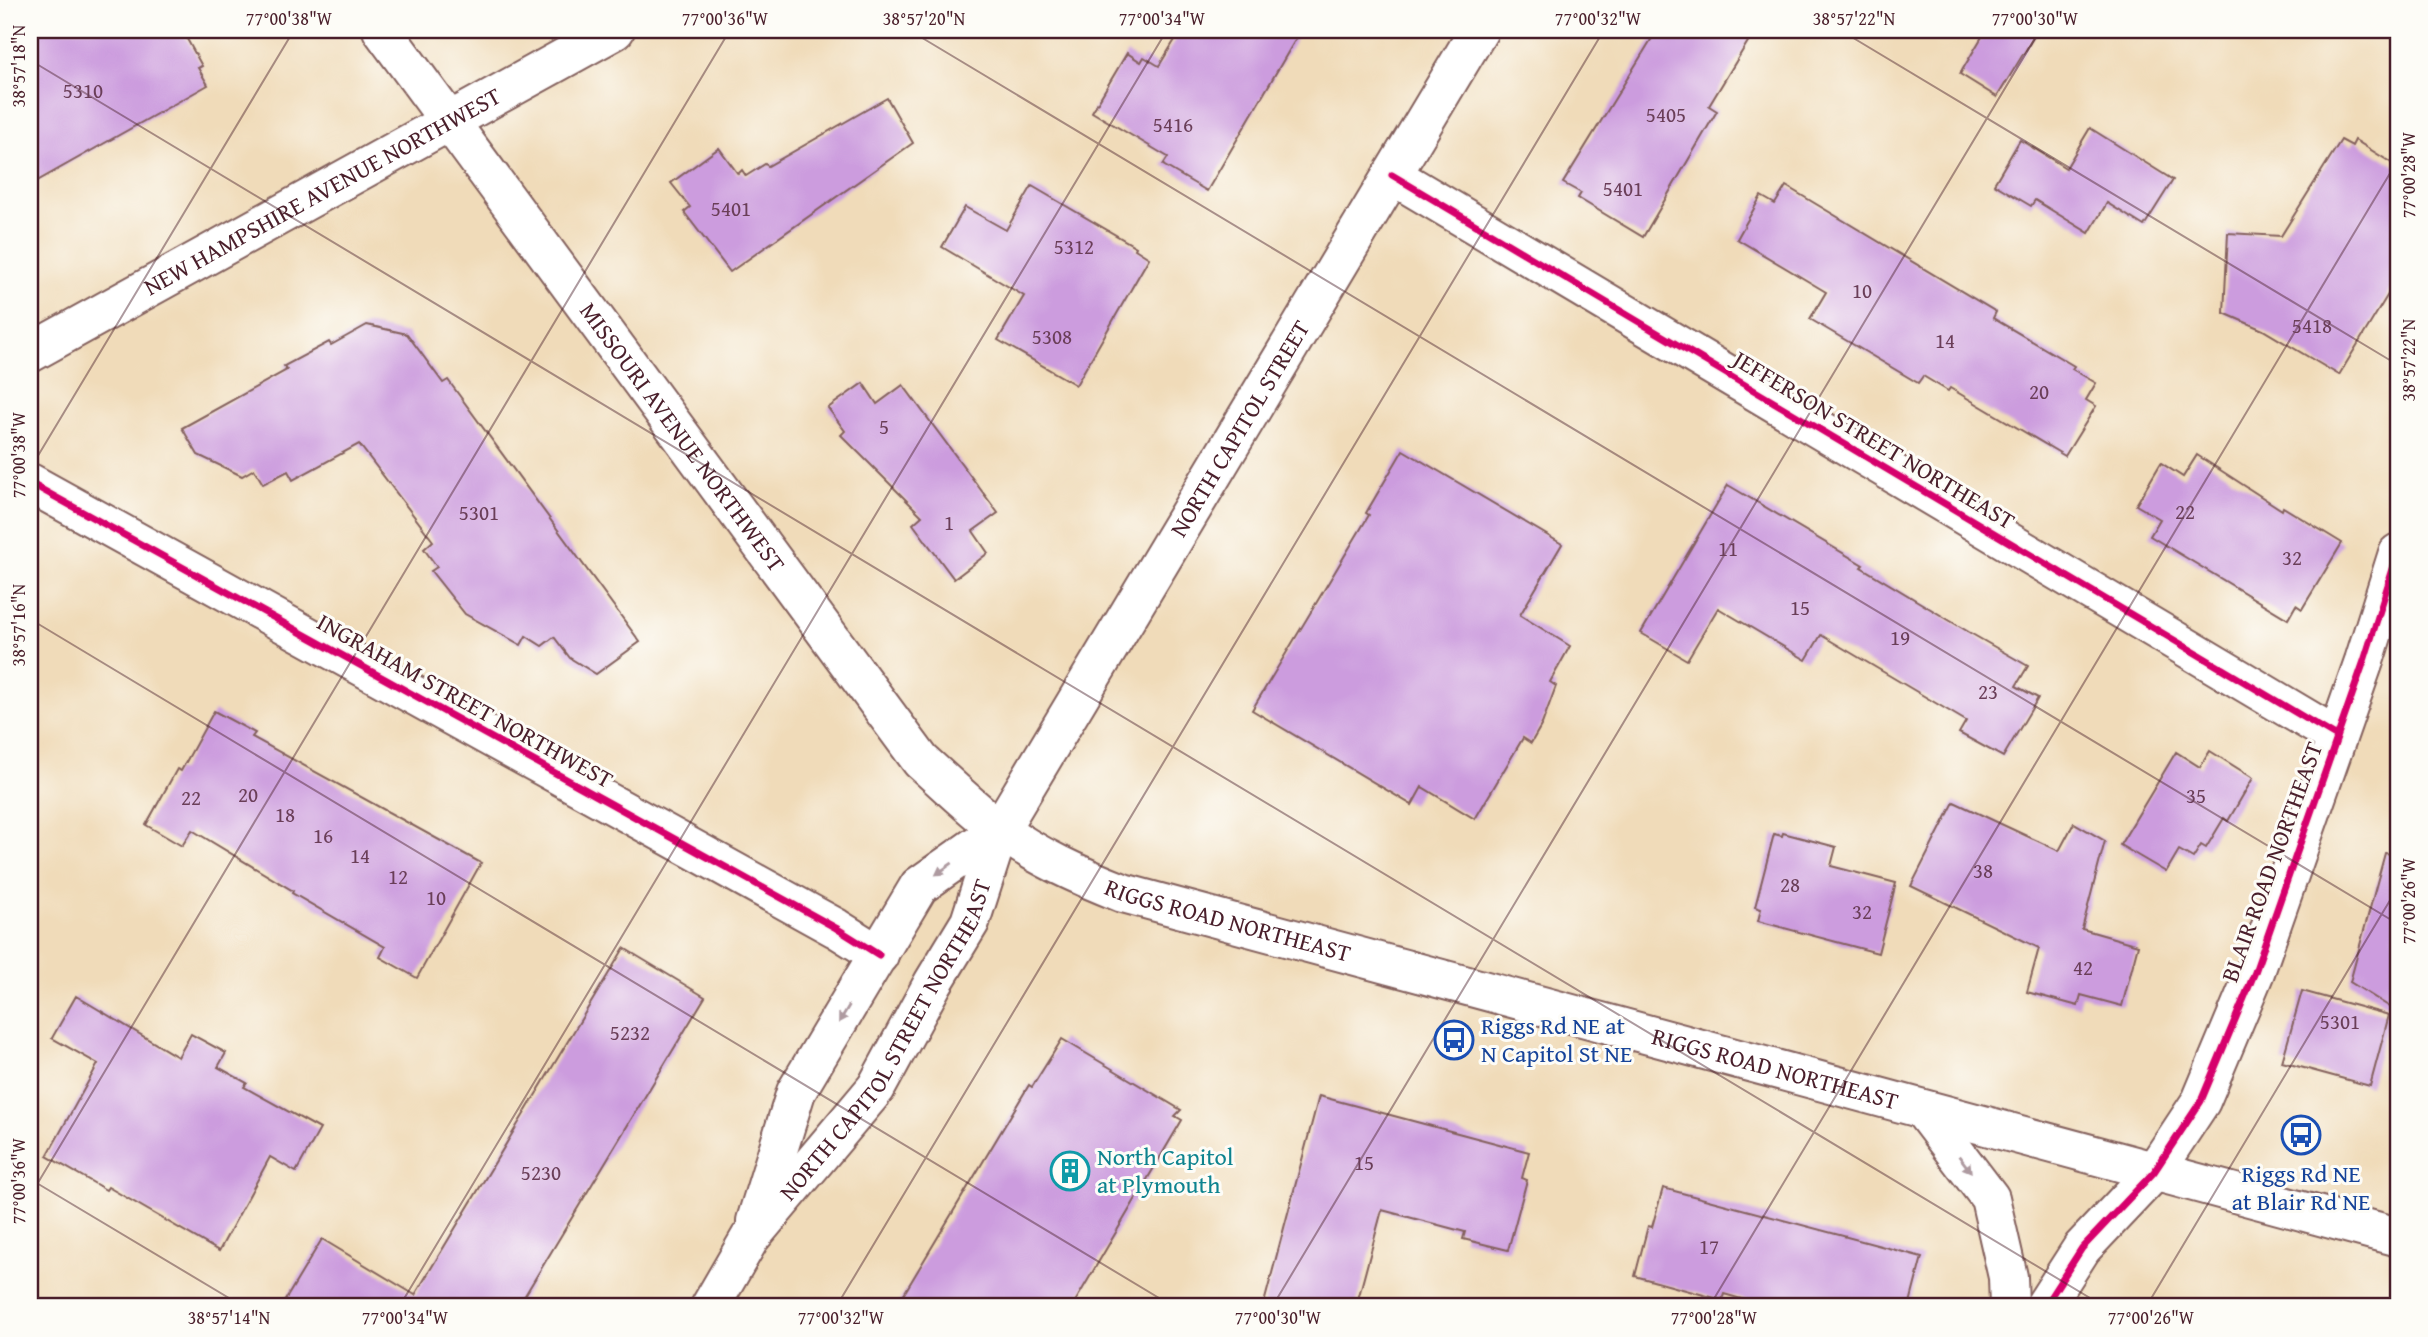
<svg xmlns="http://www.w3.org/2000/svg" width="2428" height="1337" font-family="'Gentium Book Plus',serif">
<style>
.building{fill:#cc9cde}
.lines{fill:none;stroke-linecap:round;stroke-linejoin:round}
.street-casing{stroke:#84615d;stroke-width:42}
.secondary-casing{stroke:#84615d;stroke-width:42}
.primary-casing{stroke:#84615d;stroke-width:42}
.street{stroke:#fff;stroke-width:38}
.secondary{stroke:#fff;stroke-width:38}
.primary{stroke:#fff;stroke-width:38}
.cycleway-casing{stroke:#fdfcf7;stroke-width:11}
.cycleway{stroke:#d6006c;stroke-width:7}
.oneway{fill:#ae9aa0}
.ticks{fill:none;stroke:#4a1f2b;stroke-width:2;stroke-opacity:0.45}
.labels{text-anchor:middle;stroke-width:6;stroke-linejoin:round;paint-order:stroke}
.number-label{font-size:21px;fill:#6a3e58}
.street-label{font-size:24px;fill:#4a1f2b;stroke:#fdfcf7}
.transit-label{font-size:24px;fill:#164399;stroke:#fdfcf7;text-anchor:start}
.culture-label{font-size:24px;fill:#0d838f;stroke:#fdfcf7;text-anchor:start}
.neatline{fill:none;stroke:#4a1f2b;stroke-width:2.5}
.ticks-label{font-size:18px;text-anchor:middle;fill:#4a1f2b}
</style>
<rect width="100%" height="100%" fill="#fdfcf7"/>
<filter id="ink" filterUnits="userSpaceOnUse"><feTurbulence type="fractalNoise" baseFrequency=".0143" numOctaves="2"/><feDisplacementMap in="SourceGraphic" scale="14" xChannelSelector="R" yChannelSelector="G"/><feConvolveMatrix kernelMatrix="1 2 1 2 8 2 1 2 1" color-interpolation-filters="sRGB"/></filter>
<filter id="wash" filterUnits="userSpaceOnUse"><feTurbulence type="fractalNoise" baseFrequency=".00686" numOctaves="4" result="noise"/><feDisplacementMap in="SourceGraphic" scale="28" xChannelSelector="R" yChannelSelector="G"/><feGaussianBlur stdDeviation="1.57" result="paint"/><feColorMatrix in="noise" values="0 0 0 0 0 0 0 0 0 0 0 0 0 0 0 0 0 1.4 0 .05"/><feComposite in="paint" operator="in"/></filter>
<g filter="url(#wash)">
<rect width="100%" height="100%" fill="#f0dbb9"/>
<g id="blocks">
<!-- building -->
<g class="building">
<path d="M30,30H182L202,66L198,68L208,85L30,185Z"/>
<path d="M1181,30H1301L1207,191L1163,165L1168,157L1092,112L1127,53L1141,62L1144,57L1159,66Z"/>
<path d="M1657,30H1755L1709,106L1717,111L1643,237L1578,198L1581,193L1563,183Z"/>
<path d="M1986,30H2038L1997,97L1960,74Z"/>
<path d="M887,98L913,143L730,272L684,212L690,207L671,183L719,148L738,174L742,170L746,176L765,164L768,166Z"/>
<path d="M2090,128L2173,180L2144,226L2107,203L2089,233L2035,200L2031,206L1994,184L2020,140L2066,168Z"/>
<path d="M2341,140L2352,146L2355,140L2398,167V278L2339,375L2263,330L2224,313L2228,233L2281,236Z"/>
<path d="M1032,186L1136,247L1135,249L1149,258L1076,385L998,340L1024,296L942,247L965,207L1006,230Z"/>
<path d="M1786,186L1996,312L1993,318L2074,366L2072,369L2096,383L2086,400L2096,406L2065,456L1950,388L1948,391L1923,376L1918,383L1810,319L1826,292L1737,239L1761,196L1775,204Z"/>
<path d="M367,325L407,334L443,383L448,380L640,642L596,674L570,658L554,637L542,646L526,636L521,645L465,614L431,571L437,567L424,549L433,541L359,444L293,480L288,471L263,484L254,469L242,476L198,455L182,428L287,370L284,366L329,342L331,345Z"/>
<path d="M863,383L877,404L903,385L998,513L973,531L988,553L954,579L913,524L922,516L841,435L845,431L828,408Z"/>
<path d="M1403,450L1562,544L1520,615L1570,646L1550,682L1556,686L1542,724L1531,743L1523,738L1475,819L1422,787L1412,805L1252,710L1369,515L1366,513Z"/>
<path d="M2197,455L2282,510L2283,507L2342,543L2302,609L2296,605L2288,619L2150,536L2160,519L2136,505L2161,463L2183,477Z"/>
<path d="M1728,485L1863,565L1861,567L1972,634L2028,666L2016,686L2038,698L2003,757L1959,733L1966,721L1821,635L1806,660L1718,608L1687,660L1641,633Z"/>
<path d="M214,711L255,733L252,737L481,863L417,978L380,957L385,947L292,893L293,891L192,830L182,846L146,825L177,769L181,771Z"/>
<path d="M2210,751L2253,778L2228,821L2224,818L2206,848L2201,845L2193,858L2179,850L2166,872L2120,845L2176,752L2200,767Z"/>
<path d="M1954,802L2059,851L2074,823L2105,841L2082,929L2138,945L2122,1006L2081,995L2078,1006L2027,992L2039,948L1911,886Z"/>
<path d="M1783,833L1836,847L1831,866L1896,883L1878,953L1758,921L1761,909L1755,907L1774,834L1782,836Z"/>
<path d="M2385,853L2398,855V1012L2350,982Z"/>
<path d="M624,948L705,997L518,1307H281L322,1239L415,1295Z"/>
<path d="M2302,991L2389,1015L2370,1086L2282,1062Z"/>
<path d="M76,996L178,1057L191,1034L226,1053L218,1067L247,1083L244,1087L320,1129L296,1172L270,1157L219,1251L108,1187L106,1190L47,1156L98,1064L52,1038Z"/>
<path d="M1062,1039L1181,1110L1175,1116L1182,1120L1072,1307H896L1029,1085L1032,1087Z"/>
<path d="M1319,1096L1529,1152L1522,1178L1527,1180L1508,1250L1463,1239L1465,1232L1382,1210L1356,1307H1263Z"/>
<path d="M1663,1188L1922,1257L1909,1307H1769L1724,1294L1722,1300L1635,1276L1648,1226L1652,1227Z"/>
</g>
</g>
</g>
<g filter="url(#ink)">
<use href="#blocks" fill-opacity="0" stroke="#84615d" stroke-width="2"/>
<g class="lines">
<defs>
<g id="street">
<path d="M1392,175L2337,737"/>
<path d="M30,483L836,928L879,955"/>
<path d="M2154,1172L2201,1101L2255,972L2364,661L2398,553"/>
</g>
<g id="secondary">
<path id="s1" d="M30,353L615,30"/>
<path d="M2044,1307L2082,1248L2154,1172"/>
</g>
<g id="primary">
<path id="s2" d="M382,30L921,761C946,783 971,808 998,828C1035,856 1080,876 1123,893L2398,1237"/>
<path d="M1923,1110L1990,1198L2008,1277L2009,1307"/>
<path d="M756,1221L796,1092L919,886L1000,829"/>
<path id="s3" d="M710,1307L750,1238L876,1088L933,983L970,922L1000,829L1479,30"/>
</g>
</defs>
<!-- street casing -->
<use href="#street" class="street-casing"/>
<!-- secondary casing -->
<use href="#secondary" class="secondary-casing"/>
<!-- primary casing -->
<use href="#primary" class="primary-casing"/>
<!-- street -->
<use href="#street" class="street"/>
<!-- secondary -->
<use href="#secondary" class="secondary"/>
<!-- primary -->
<use href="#primary" class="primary"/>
<defs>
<g id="cycleway">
<path d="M1392,175L2337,737"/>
<path d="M30,483L836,928L879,955"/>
<path d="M2044,1307L2082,1248L2154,1172L2201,1101L2255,972L2364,661L2398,553"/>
</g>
</defs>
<!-- cycleway casing -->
<use href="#cycleway" class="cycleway-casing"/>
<!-- cycleway -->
<use href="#cycleway" class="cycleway"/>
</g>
<!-- one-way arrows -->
<defs><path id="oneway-solid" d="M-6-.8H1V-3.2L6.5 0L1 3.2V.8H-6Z" transform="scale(1.75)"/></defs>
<g class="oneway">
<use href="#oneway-solid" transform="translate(944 869) rotate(145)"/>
<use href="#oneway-solid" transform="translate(844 1014) rotate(121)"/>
<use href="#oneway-solid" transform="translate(1965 1164) rotate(53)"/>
</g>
</g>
<!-- ticks -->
<path class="ticks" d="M909,30L2398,924M1840,30L2398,365M30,60L2105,1307M30,469L294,30M30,619L1174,1307M30,1179L244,1307M30,1196L730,30M399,1307L1167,30M836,1307L1604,30M1272,1307L2040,30M1709,1307L2398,160M2146,1307L2398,887"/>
<!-- icons -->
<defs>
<symbol id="bus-ring" viewBox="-11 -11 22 22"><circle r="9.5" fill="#fdfcf7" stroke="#1a4fb4" stroke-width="1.5"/><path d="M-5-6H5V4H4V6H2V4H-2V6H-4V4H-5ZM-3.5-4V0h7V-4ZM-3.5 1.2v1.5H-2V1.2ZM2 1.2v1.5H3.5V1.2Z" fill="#1a4fb4"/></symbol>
<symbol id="building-ring" viewBox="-11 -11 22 22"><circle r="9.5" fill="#fdfcf7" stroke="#0f9aa8" stroke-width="1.5"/><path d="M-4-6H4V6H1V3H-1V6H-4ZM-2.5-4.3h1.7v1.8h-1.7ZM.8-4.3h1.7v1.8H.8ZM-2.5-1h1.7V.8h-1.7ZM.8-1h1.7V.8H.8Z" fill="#0f9aa8"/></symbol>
</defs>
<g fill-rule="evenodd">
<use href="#bus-ring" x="1432" y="1018" width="44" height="44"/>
<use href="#bus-ring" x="2279" y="1113" width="44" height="44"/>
<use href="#building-ring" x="1048" y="1149" width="44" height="44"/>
</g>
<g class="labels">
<!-- number labels -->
<g class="number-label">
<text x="83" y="98">5310</text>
<text x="1666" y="122">5405</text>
<text x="1173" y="132">5416</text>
<text x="1623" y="196">5401</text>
<text x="731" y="216">5401</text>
<text x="1074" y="254">5312</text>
<text x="1862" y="298">10</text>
<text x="2312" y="333">5418</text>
<text x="1052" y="344">5308</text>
<text x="1945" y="348">14</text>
<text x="2039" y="399">20</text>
<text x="884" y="434">5</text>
<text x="2185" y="519">22</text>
<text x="479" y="520">5301</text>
<text x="949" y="530">1</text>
<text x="1728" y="556">11</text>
<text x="2292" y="565">32</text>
<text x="1800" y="615">15</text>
<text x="1900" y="645">19</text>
<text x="1988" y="699">23</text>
<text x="248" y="802">20</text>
<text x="2196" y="803">35</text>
<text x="191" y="805">22</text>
<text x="285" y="822">18</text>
<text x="323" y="843">16</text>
<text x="360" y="863">14</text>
<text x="1983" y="878">38</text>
<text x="398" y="884">12</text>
<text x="1790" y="892">28</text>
<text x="436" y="905">10</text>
<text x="1862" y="919">32</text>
<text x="2083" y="975">42</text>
<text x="2340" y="1029">5301</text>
<text x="630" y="1040">5232</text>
<text x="1364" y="1170">15</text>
<text x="541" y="1180">5230</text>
<text x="1709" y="1254">17</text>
</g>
<!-- street labels -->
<g class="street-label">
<text dy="8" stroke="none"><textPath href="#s1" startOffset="334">NEW HAMPSHIRE AVENUE NORTHWEST</textPath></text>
<text dy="8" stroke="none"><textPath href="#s3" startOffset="1031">NORTH CAPITOL STREET</textPath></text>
<text dy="8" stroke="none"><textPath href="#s2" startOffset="506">MISSOURI AVENUE NORTHWEST</textPath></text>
<text transform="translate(1874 440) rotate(31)" y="8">JEFFERSON STREET NORTHEAST</text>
<text transform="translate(465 701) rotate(29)" y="8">INGRAHAM STREET NORTHWEST</text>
<text transform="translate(2272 862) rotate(-70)" y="8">BLAIR ROAD NORTHEAST</text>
<text dy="8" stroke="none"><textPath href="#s2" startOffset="1260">RIGGS ROAD NORTHEAST</textPath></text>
<text dy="8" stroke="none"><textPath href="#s3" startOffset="322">NORTH CAPITOL STREET NORTHEAST</textPath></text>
<text dy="8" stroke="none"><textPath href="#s2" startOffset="1827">RIGGS ROAD NORTHEAST</textPath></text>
</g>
<!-- transit labels -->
<g class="transit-label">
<text x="1481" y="1034">Riggs Rd NE at<tspan x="1481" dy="28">N Capitol St NE</tspan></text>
<text x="2301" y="1182" text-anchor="middle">Riggs Rd NE<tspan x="2301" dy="28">at Blair Rd NE</tspan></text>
</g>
<!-- culture labels -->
<g class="culture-label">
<text x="1097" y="1165">North Capitol<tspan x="1097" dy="28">at Plymouth</tspan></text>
</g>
</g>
<!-- margin -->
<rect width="2428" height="1337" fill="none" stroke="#fdfcf7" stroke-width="77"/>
<rect x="38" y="38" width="2352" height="1260" class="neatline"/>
<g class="ticks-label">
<text x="289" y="25">77°00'38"W</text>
<text x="725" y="25">77°00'36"W</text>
<text x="924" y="25">38°57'20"N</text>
<text x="1162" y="25">77°00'34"W</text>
<text x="1598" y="25">77°00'32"W</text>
<text x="1854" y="25">38°57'22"N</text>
<text x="2035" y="25">77°00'30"W</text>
<text transform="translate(19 66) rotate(-90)" y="6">38°57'18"N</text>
<text transform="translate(2409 175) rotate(-90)" y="6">77°00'28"W</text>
<text transform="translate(2409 360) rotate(-90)" y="6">38°57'22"N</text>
<text transform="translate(19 455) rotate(-90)" y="6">77°00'38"W</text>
<text transform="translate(19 625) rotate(-90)" y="6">38°57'16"N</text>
<text transform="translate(2409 901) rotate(-90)" y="6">77°00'26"W</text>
<text transform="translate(19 1181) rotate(-90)" y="6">77°00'36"W</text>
<text x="229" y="1324">38°57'14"N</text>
<text x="405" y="1324">77°00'34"W</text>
<text x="841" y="1324">77°00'32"W</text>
<text x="1278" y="1324">77°00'30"W</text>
<text x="1714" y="1324">77°00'28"W</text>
<text x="2151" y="1324">77°00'26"W</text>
</g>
</svg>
